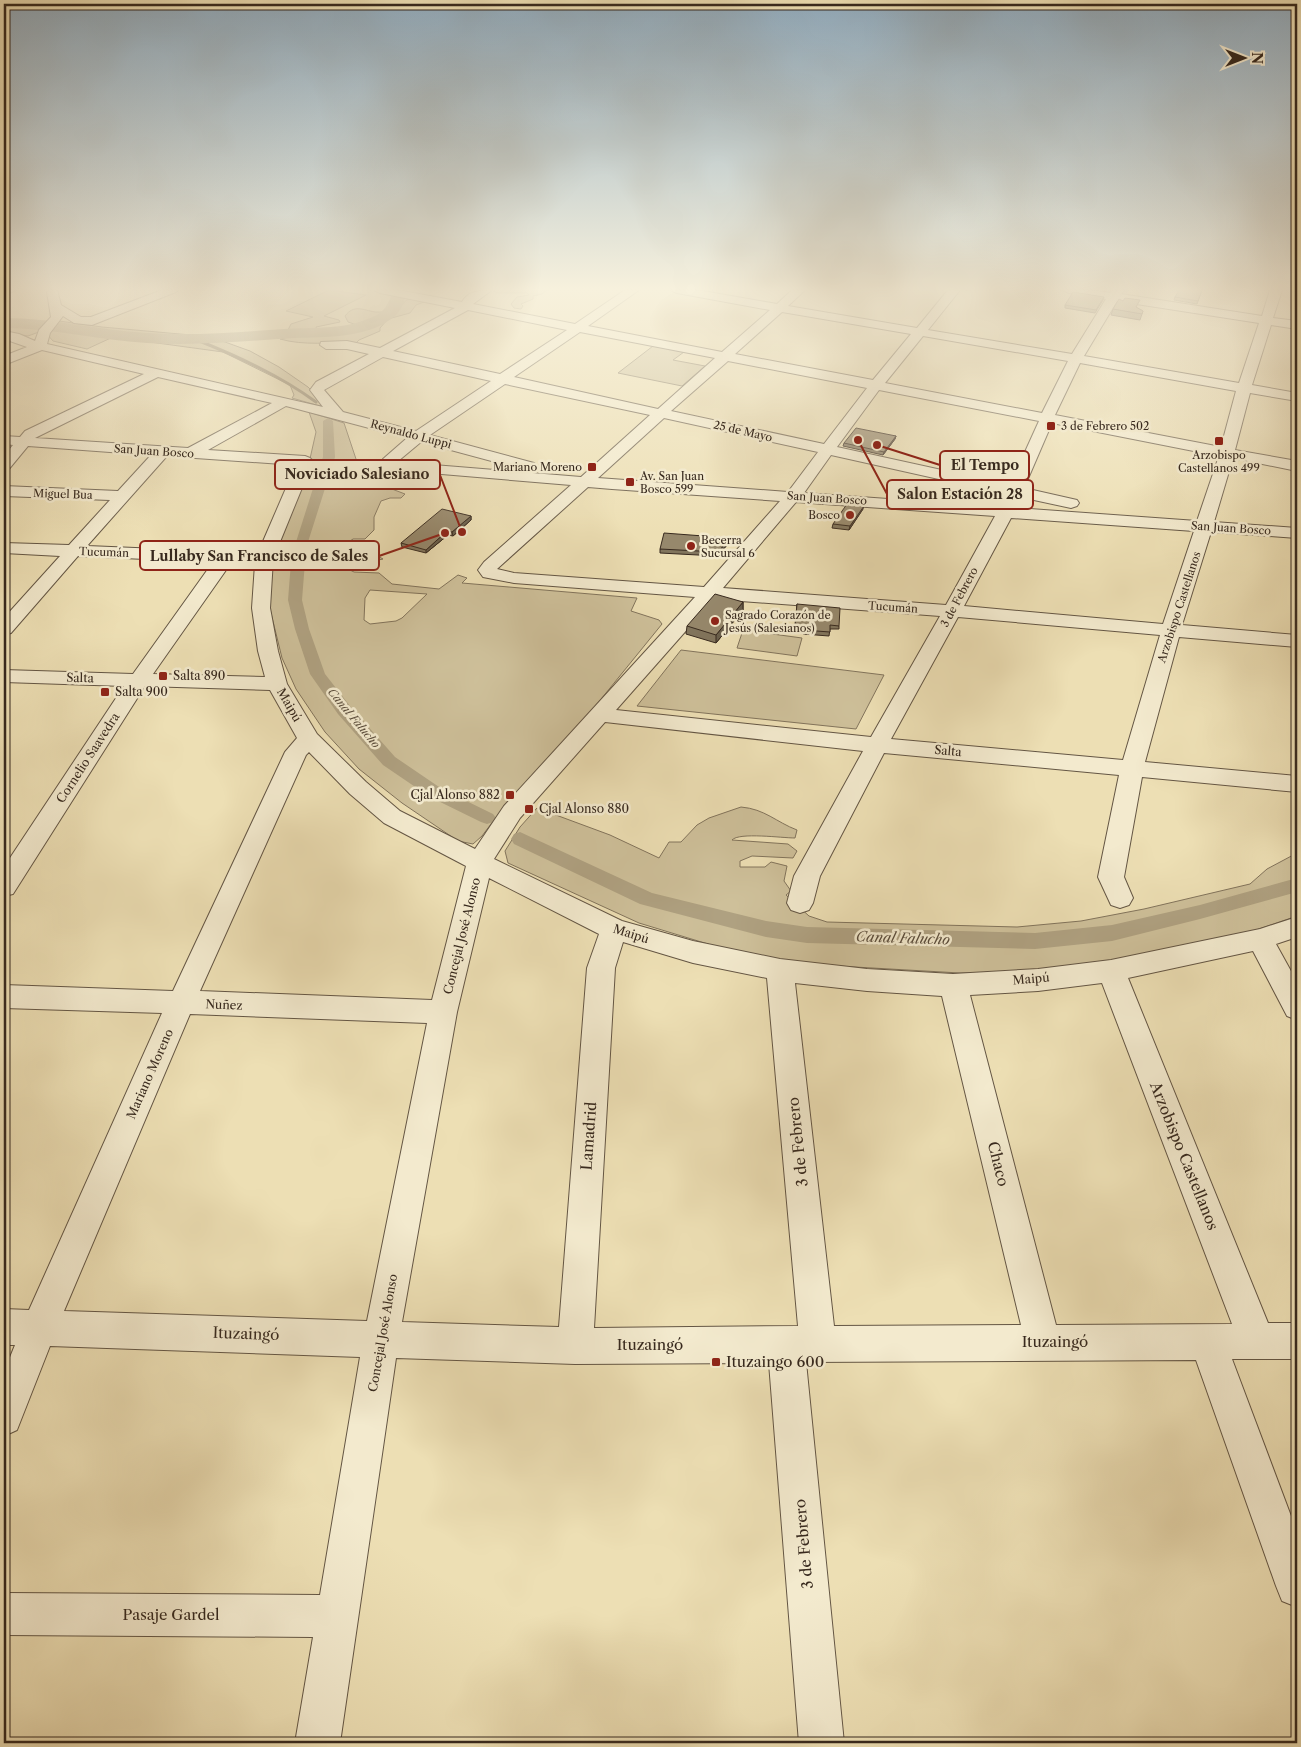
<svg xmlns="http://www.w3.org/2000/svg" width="1301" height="1747" font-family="'Libre Caslon Text',serif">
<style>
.green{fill:#cec09a;stroke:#82745c;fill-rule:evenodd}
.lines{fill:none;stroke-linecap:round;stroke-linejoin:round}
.stream{stroke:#7f7159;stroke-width:3}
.canal{fill:#afa181;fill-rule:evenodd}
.river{fill:#afa181;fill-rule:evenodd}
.minor-casing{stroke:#645644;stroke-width:2}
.minor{fill:#f3eace;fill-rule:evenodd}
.wall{fill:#81755d;stroke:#37291e}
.shaded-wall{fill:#695f4c;stroke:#37291e}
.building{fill:#96886c;stroke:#37291e}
.poi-dot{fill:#8f2418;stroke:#f3eace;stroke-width:2}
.labels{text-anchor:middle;stroke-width:5;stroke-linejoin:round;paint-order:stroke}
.far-poi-label{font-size:11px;fill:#37291e;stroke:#f3eace;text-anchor:start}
.far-street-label{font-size:11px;fill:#37291e;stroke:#f3eace}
.far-water-label{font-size:11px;font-style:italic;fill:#5b4d3c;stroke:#f3eace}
.poi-label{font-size:12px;fill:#37291e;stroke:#f3eace;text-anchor:start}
.street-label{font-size:12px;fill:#37291e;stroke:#f3eace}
.water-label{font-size:14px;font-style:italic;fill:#5b4d3c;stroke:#f3eace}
.near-street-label{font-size:15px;fill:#37291e;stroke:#f3eace}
.near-poi-label{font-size:15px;fill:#37291e;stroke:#f3eace;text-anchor:start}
.leader{fill:none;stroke:#8f2418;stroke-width:2}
.callout-dot{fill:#8f2418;stroke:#f3eace;stroke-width:2}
.callout{fill:#f3eace;stroke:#8f2418;stroke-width:2}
.callout-label{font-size:14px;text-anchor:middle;font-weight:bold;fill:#37291e}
</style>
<rect width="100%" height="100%" fill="#eddfb4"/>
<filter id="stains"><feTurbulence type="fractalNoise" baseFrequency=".004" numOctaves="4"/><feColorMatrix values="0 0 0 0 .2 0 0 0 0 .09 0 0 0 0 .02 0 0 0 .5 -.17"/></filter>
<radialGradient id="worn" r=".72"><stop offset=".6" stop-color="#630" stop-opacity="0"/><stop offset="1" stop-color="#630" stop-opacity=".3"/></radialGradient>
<!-- green -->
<g class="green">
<path d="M329,290L366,295L324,316L339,320L340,322L316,327L317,330C334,336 345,335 360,326L348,322L345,316C354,304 363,310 375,312C381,312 387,312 392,312C410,303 399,295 424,302L416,305L410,313L388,319L380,328V331L359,340L356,343C330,342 304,346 280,339L288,337L292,332L288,330L291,324L313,317L286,311Z"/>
<path d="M492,290H547L542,294L533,296V299L521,304L523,306L521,309L514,308L511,304L517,297L529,295L527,293H496Z"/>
<path d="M59,321L102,327L202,336L225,342L250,351L279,367L308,387L330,409L292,398L294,395L290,385L223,352L113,337L87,349L53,341L46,333L39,332L28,336L4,332V322Z"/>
<path d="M653,346L684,352L673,360L705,366L682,386L618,373Z"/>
<path d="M309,412L344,423L356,459L348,477C365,465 379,470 398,473V476C386,479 375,472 365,481L368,484L384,486L405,494L401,498H390L381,501L374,517V530L365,539H353L343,546L342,549L359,555L374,554L383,559L369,562L357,560L348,569L354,572L379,573L392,584L439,589L458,575L467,578L462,583L637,598L631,611L659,620L662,624L567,741L497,816L482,836L473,844L458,841L402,803L359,769L325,732L296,689L282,658L269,605L271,548L307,472L316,432ZM370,590L427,594L402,618L396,621L370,624L364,620L365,598Z"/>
<path d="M743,630L802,638L797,656L737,648Z"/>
<path d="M681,650L884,675L856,729L637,706Z"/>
<path d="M741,807C765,809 776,822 797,830L795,838C782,838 739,832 732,840L788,844L797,851L793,858L752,856L740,861V867H765L771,862L787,866L784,881L791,891L786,895L809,916L827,922L1017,927L1081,921L1144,909L1250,884L1267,869L1297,853V916L1215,944L1076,971L960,973L767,962L639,923L508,863L505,851L520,827L537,808L610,835L659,858L669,842H681L697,825L709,818Z"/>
</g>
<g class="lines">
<!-- stream -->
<path class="stream" d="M197,340C239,357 279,375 316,402"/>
<!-- canal -->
<g class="canal">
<path d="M328,418L333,421L335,457L308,542L305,562L302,600L309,629L325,674L350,706L395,757L442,789L493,814L496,818L493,822L487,824L481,822L430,797L383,765L338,714L310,674L295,629L288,600L291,562L296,542L323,457V421Z"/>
<path d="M520,832L652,893L766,921L807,927L1035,933L1112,925L1200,905L1297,878V892L1200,919L1112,941L1035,949L807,943L766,937L640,904L514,844L511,839L514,834Z"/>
</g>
<!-- river -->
<path class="river" d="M393,290H407C405,301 401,313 391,319C366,338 326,337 295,338C246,341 197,346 147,343C99,340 52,328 4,328V318C53,318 99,330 147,333C193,336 238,332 284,329C312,327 344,330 370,318C384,313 389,304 393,290Z"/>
<defs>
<g id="minor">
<path d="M4,290H16L4,295Z"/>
<path d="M49,290H57L61,305L81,317H91L162,290H178L176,292L92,325L74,323L63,316L50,333L47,344L323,407L310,390L316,382L369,354L347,349H326L320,345L321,342L347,341L380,348L455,308L380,293L374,290H398L462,302C468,291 480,290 492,290L473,304L575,324L625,290H639L588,326L722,352L770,310L677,293L671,290H697L777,304L792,290H805L788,306L917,328L948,290H960L928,330L1072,354L1106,299L1069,293L1063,290H1092L1110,293L1112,290H1124L1121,294L1262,316L1270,290H1282L1273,318L1297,321V329L1271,325L1252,385L1297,393V401L1250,393L1235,450L1297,461V471L1233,458L1214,522L1297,528V538L1211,532L1182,625L1297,635V647L1179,637L1145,762L1297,776V792L1142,777L1124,877L1133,898L1129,905L1120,908L1111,905L1098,877L1119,775L884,753L820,876L813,903L809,910L800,913L791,910L787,903L794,876L863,751L605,722L520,818L494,859L622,921L693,941L780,959L867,969L953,974L1038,969L1111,960L1260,929L1297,917V937L1276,944L1297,982V1020L1287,1016L1253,951L1128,978L1268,1323H1297V1359H1232L1297,1532V1607L1282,1601L1276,1586L1196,1360L806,1362L844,1743H799L769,1363L575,1364L396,1358L340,1743H295L313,1637L4,1635V1593L320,1595L360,1357L50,1346L17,1430L4,1436V1372L15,1345H4V1309L29,1310L162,1013L4,1008V985L173,991L285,752L297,738L270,690L145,686L13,894L4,896V867L124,686L4,682V670L133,674L213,562L78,556L11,633L4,635V618L60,556L4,553V543L69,545L110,500L4,496V486L118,491L151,455L28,446L9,469L4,471V456L13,445L4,444V436L20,437L25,431L144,374L42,350L4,365V356L27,347L4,339V331L19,334L35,341L39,330L51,317L47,292ZM1117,301L1259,323L1239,383L1084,356ZM468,310L567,330L500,374L393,351ZM782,312L911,334L873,380L735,354ZM580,332L715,358L658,409L514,377ZM923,336L1068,361L1042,413L885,383ZM383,357L491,381L416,431L343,412L324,390ZM728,361L867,388L824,444L671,411ZM1080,363L1236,391L1221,447L1055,415ZM158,377L272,403L188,448L35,438ZM505,384L650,415L581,477L397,462L421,442L529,471L534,469L537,466L534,463L430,435ZM879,390L1039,421L1010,485L837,447ZM286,406L407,438L383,459L379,466L382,469L571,485L484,562L478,570L483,577L514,583L695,597L504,806L475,849L400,811L366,782L317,734L287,684L278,651L270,608L273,559L313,461L310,458L305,456L208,450ZM664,418L818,452L788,492L598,478ZM1052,423L1219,456L1197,521L1016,508L1020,497L1071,508L1077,506L1079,503L1077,500L1024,488ZM831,455L1006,494L1000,507L804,493ZM167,456L296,465L258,553L87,546ZM588,487L612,489L780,501L704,587L514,573L497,569ZM796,502L995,516L946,605L723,588ZM1011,518L1194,531L1163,624L964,606ZM231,563L255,564L252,608L258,651L265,677L153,674ZM714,599L940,616L871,737L616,710ZM958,617L1160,635L1123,760L891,739ZM309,752L350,794L384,823L466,866L432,1000L200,991L306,755ZM489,878L599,934L587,968L559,1327L402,1322L457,1012ZM623,942L693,963L767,978L798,1326L594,1328L615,968ZM795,983L867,991L942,996L1021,1325L834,1326ZM1102,983L1232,1324L1056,1325L970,995L1038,991ZM190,1014L427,1023L367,1321L64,1311Z"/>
</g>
</defs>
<!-- minor casing -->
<use href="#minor" class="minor-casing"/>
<!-- minor -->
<use href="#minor" class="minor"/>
</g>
<!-- wall -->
<g class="wall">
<path d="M1202,290L1197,304L1174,300L1175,297Z"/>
<path d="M1104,297L1103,300L1095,313L1065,308V305Z"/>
<path d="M1137,308L1143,311L1140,320L1111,315L1113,309Z"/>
<path d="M896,436L895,439L883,455L843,446L844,443Z"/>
<path d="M863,509L849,530L832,528L833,524Z"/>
<path d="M471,516V520L453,536L448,535L426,553L402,547L401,543Z"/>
<path d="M730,538V542L717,556L660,553V549Z"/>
<path d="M743,602V610L716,643L686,634L687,626Z"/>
<path d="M797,604L839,626V629H830L829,636L803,634V629L795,628Z"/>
</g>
<!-- shaded-wall -->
<g class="shaded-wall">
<path d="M896,436L895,439L883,455L884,452Z"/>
<path d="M864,506L863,509L849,530L850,526Z"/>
<path d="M471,516V520L453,536L452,532Z"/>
<path d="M447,531L448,535L426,553V550Z"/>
<path d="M730,538V542L717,556L718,552Z"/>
<path d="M743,602V610L716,643V635Z"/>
</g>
<!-- building -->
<g class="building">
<path d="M1179,290H1202L1198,301L1175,297Z"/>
<path d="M1073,292L1104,297L1096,310L1065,305Z"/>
<path d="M1125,298L1140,300L1136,307L1143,311L1142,314L1113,309L1119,299L1123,301Z"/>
<path d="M856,428L896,436L884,452L844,443Z"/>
<path d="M847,504L864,506L850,526L833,524Z"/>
<path d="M442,509L471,516L452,532L447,531L426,550L401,543Z"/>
<path d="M664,533L730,538L718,552L660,549Z"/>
<path d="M715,594L743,602L716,635L687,626Z"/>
<path d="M797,604L840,608L839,626L830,625V632L803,630L804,625H795Z"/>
</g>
<!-- sky -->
<linearGradient id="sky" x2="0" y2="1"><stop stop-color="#91acbf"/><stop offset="0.54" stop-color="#f7f1dd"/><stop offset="1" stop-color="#f7f1dd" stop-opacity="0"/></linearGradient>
<rect width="1301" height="535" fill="url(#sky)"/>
<!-- markers -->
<g class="poi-dot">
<rect x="1046" y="421" width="10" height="10" rx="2.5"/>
<rect x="1214" y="436" width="10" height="10" rx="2.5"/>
<rect x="587" y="462" width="10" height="10" rx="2.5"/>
<rect x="625" y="477" width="10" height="10" rx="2.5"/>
<circle cx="850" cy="515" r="5"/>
<circle cx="691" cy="546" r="5"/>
<circle cx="715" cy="621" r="5"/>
<rect x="158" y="671" width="10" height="10" rx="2.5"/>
<rect x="100" y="687" width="10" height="10" rx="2.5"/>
<rect x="505" y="790" width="10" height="10" rx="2.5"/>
<rect x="524" y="804" width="10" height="10" rx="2.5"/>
<rect x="711" y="1357" width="10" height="10" rx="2.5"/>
</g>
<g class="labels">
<!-- far-poi labels -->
<g class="far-poi-label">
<text x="1061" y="430">3 de Febrero 502</text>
<text x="1219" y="459" text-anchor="middle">Arzobispo<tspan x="1219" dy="13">Castellanos 499</tspan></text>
<text x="582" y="471" text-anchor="end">Mariano Moreno</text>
<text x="640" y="480">Av. San Juan<tspan x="640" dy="13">Bosco 599</tspan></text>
<text x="840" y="519" text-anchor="end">Bosco</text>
<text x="701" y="544">Becerra<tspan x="701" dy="13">Sucursal 6</tspan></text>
<text x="725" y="619">Sagrado Corazón de<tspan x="725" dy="13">Jesús (Salesianos)</tspan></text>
</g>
<!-- far-street labels -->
<g class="far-street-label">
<text transform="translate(743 431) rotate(13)" y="4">25 de Mayo</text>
<text transform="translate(411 434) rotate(15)" y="4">Reynaldo Luppi</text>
<text transform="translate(154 451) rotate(4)" y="4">San Juan Bosco</text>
<text transform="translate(63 494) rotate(2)" y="4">Miguel Bua</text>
<text transform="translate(827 498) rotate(4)" y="4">San Juan Bosco</text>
<text transform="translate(1231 528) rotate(4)" y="4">San Juan Bosco</text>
<text transform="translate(104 552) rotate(2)" y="4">Tucumán</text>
<text transform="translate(959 597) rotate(-62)" y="4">3 de Febrero</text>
<text transform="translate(893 607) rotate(4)" y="4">Tucumán</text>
<text transform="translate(1179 607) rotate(-72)" y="4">Arzobispo Castellanos</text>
</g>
<!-- far-water labels -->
<g class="far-water-label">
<text transform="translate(354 718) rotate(50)" y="4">Canal Falucho</text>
</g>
<!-- poi labels -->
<g class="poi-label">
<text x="173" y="680">Salta 890</text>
<text x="115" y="696">Salta 900</text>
<text x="500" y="799" text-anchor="end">Cjal Alonso 882</text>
<text x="539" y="813">Cjal Alonso 880</text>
</g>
<!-- street labels -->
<g class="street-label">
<text transform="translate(80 678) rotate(1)" y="4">Salta</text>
<text transform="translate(289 705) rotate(60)" y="4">Maipú</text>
<text transform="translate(948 751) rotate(5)" y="4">Salta</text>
<text transform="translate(88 758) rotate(-57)" y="4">Cornelio Saavedra</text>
<text transform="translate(631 934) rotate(18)" y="4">Maipú</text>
<text transform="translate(462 936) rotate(-76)" y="4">Concejal José Alonso</text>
<text transform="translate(1031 979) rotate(-5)" y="4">Maipú</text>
<text transform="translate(224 1005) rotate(2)" y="4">Nuñez</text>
<text transform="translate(150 1074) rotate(-66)" y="4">Mariano Moreno</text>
<text transform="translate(383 1333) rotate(-80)" y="4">Concejal José Alonso</text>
</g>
<!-- water labels -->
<g class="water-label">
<text transform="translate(903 938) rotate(2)" y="5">Canal Falucho</text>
</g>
<!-- near-street labels -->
<g class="near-street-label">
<text transform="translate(589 1136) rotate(-86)" y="5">Lamadrid</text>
<text transform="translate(798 1142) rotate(-96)" y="5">3 de Febrero</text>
<text transform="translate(1184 1156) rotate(68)" y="5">Arzobispo Castellanos</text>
<text transform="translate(998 1164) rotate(76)" y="5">Chaco</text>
<text transform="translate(246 1334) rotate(2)" y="5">Ituzaingó</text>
<text x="1055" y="1347">Ituzaingó</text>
<text x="650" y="1350">Ituzaingó</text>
<text transform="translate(804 1544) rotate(-95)" y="5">3 de Febrero</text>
<text x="171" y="1620">Pasaje Gardel</text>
</g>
<!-- near-poi labels -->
<g class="near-poi-label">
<text x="726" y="1367">Ituzaingo 600</text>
</g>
</g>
<!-- callouts -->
<path class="leader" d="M877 445L940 465M462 532L440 475M858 440L887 494M445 533L379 556"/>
<g class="callout-dot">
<circle cx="877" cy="445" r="5"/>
<circle cx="462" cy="532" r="5"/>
<circle cx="858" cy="440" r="5"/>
<circle cx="445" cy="533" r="5"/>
</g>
<g class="callout">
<rect x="940" y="451" width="89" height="29" rx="5"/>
<rect x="275" y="460" width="165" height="29" rx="5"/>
<rect x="887" y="480" width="146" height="29" rx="5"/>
<rect x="140" y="541" width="239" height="29" rx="5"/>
</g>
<g class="callout-label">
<text x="985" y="470">El Tempo</text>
<text x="357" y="479">Noviciado Salesiano</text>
<text x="960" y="499">Salon Estación 28</text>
<text x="259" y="561">Lullaby San Francisco de Sales</text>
</g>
<!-- margin -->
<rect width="1301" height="1747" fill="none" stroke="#eddfb4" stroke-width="20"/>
<rect x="5" y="5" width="1291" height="1737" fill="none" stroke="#37291e" stroke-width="2.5"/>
<rect x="10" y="10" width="1281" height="1727" fill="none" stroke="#37291e"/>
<!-- north arrow -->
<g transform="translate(1244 58) rotate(90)" stroke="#f3eace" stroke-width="4" paint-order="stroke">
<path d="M0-4L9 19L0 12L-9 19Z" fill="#37291e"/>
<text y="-8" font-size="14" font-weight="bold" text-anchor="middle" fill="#37291e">N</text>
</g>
<rect width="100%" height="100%" filter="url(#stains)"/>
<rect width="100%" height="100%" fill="url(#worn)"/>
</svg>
